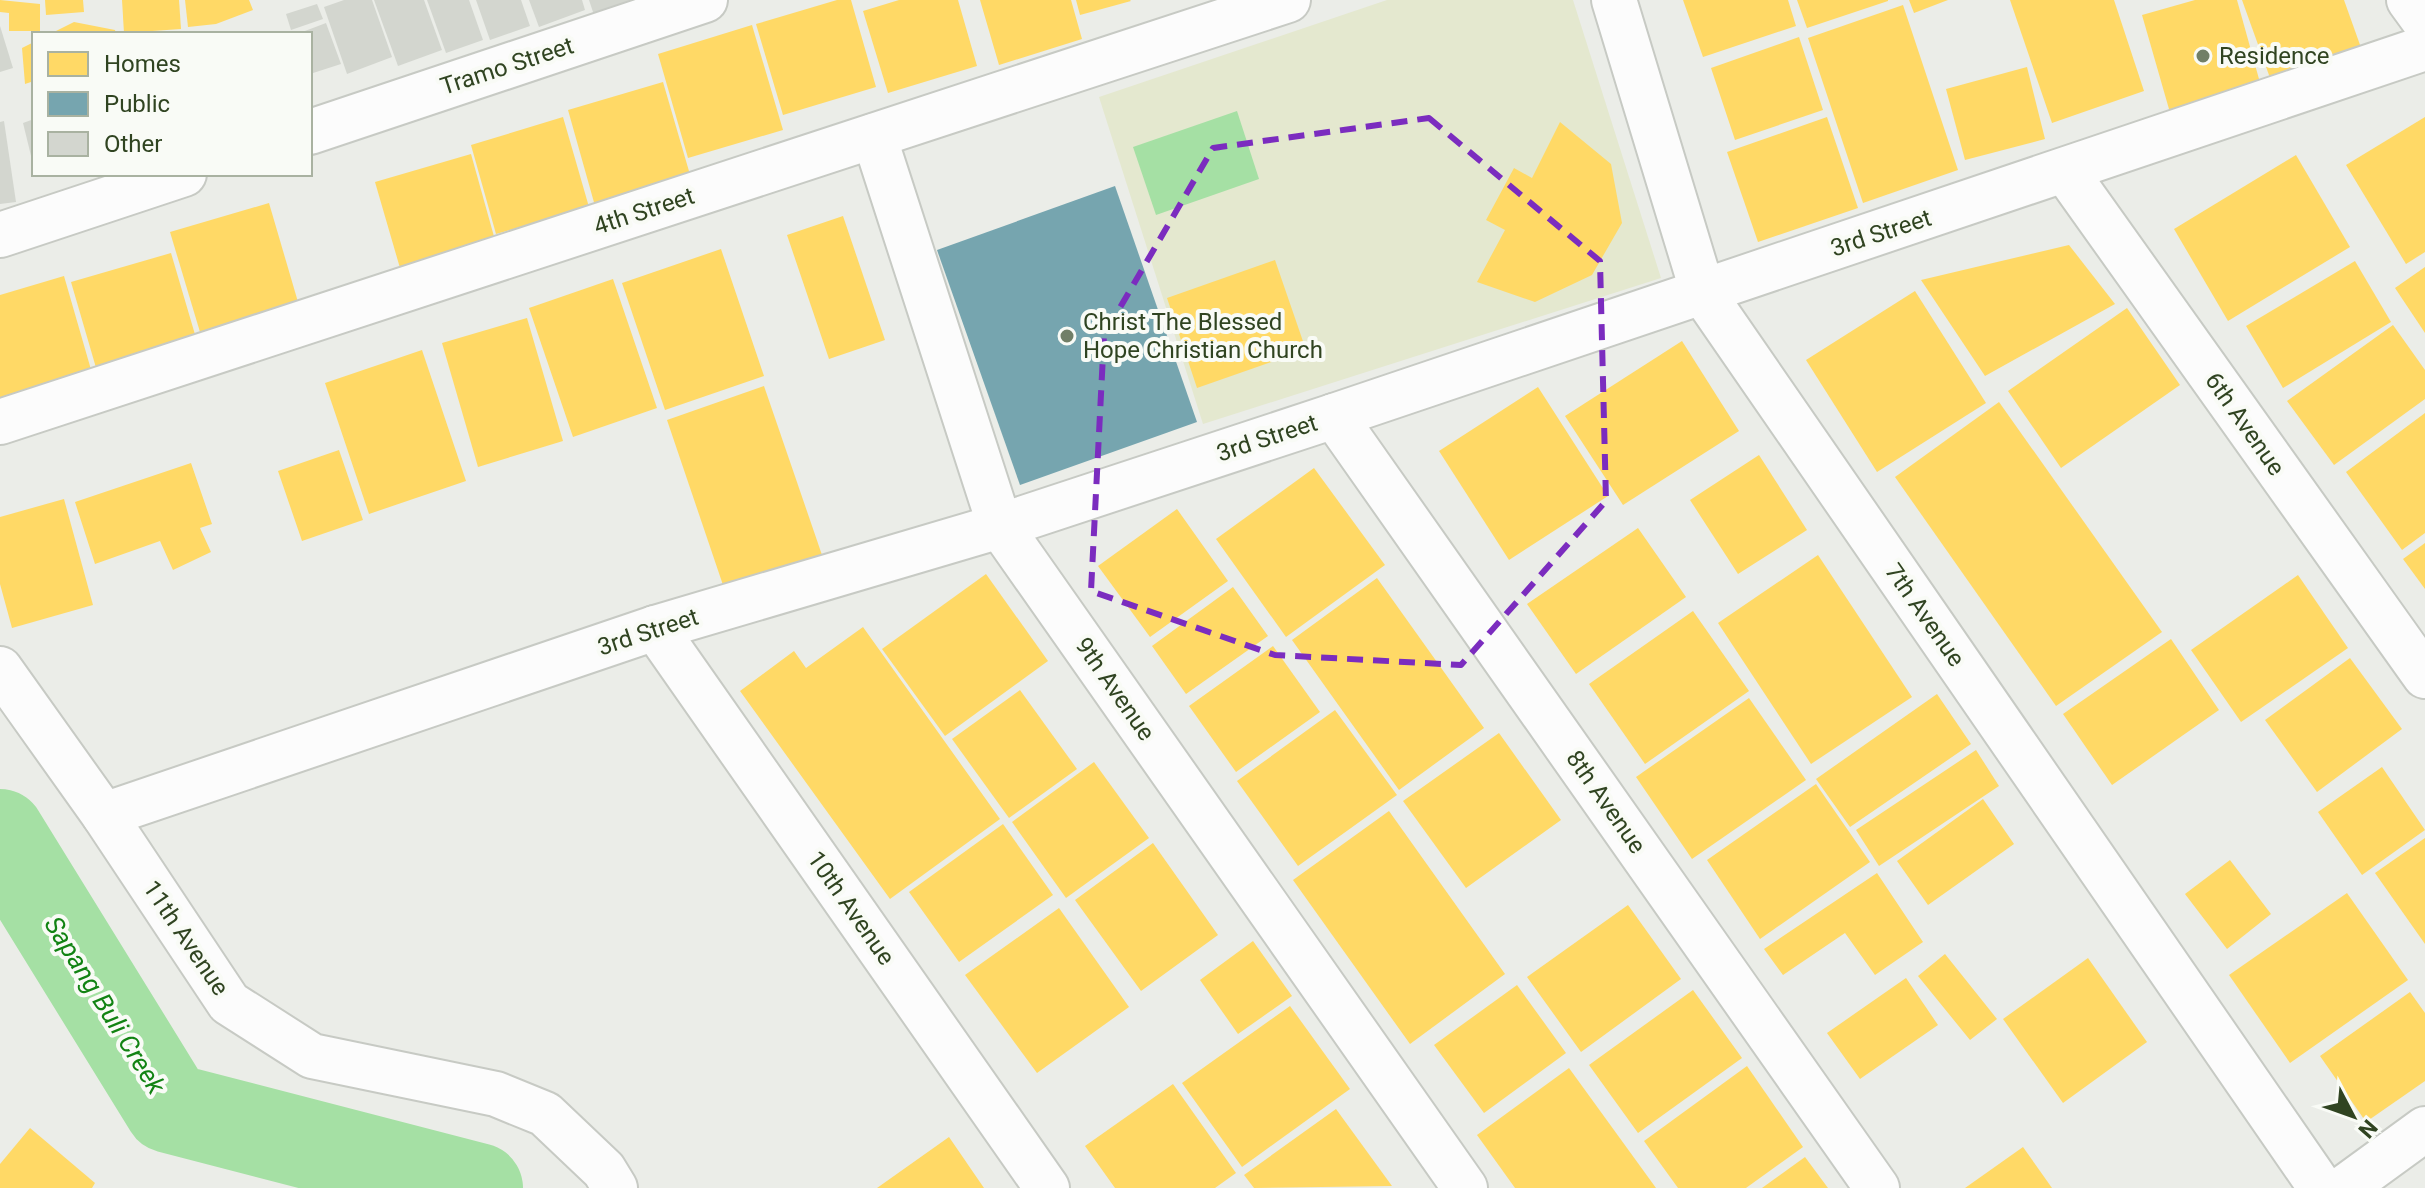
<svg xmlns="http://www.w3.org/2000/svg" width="2425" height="1188" font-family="Roboto,sans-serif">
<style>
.green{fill:#e4e8cf}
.water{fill:#a5e0a4}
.homes{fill:#ffd966}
.public{fill:#76a5af}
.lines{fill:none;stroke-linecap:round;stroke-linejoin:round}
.river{stroke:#a5e0a4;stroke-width:90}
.building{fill:#d3d6cf}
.minor-casing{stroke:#c7cac4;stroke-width:48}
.minor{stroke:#fcfcfc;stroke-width:44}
.marked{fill:none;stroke:#7b2cbf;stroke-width:6;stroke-dasharray:16 10;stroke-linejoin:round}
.poi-dot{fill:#717f67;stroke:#f9fbf6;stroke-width:3}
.labels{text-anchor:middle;stroke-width:8;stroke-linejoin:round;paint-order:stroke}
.poi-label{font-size:24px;fill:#304421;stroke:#f9fbf6;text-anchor:start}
.street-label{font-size:24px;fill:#304421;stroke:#f9fbf6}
.water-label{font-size:26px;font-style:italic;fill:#128313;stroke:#f9fbf6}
</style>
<rect width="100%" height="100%" fill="#ebede8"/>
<!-- green -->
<path class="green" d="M1387,0H1573L1661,278L1203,424L1099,97Z"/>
<!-- water -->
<path class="water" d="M1237,111L1259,179L1156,215L1133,147Z"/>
<!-- homes -->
<g class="homes">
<path d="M0,0L40,4V31H9V13L0,12Z"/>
<path d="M45,0H83L84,12L46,15Z"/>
<path d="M122,0H179L181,29L124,33Z"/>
<path d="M185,0H249L253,10L216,24L188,27Z"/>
<path d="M837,0H851L876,87L783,115L756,24Z"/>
<path d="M899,0H958L977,66L888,93L863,11Z"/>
<path d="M980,0H1071L1082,39L999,65Z"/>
<path d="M1076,0H1130L1131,1L1080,15Z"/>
<path d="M1683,0H1788L1796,26L1703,57Z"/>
<path d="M1797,0H1888V1L1807,28Z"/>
<path d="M1909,0H1948L1914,13Z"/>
<path d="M2010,0H2114L2144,91L2052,123Z"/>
<path d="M2195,0H2237L2264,97L2173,123L2142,15Z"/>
<path d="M2242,0H2344L2364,56L2274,89Z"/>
<path d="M1903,5L1958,170L1863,203L1808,38Z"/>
<path d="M74,22L115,30L116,34H50Z"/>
<path d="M752,25L783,130L688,158L658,54Z"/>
<path d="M1799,37L1823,110L1735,140L1711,68Z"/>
<path d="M34,42V81L25,84L22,48Z"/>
<path d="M2027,67L2045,139L1965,160L1946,89Z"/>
<path d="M663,82L691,178L595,206L568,110Z"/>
<path d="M563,117L589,207L496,234L471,145Z"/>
<path d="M1827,117L1858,208L1758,242L1727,152Z"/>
<path d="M2425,117V252L2406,264L2346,165Z"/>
<path d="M1560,122L1611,164L1622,223L1592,275L1535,302L1477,282L1505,230L1486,220L1514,168L1532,178Z"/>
<path d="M471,154L495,240L400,268L375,182Z"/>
<path d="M2296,155L2350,247L2228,321L2174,229Z"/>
<path d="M269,203L298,302L200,332L170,232Z"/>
<path d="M843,216L885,340L829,359L787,235Z"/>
<path d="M2069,245L2115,304L1985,376L1921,280Z"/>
<path d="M721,249L764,376L665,410L622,283Z"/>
<path d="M171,253L199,348L99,378L71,282Z"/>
<path d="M1275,260L1306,350L1197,388L1167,298Z"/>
<path d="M2355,261L2391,322L2283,388L2246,326Z"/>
<path d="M2425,267V333L2395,288Z"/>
<path d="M64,276L94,380L0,408V295Z"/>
<path d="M613,279L657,408L573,437L529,308Z"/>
<path d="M1915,291L1986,403L1877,472L1806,360Z"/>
<path d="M2127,308L2180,385L2061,468L2008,391Z"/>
<path d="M527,318L563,441L478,467L442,343Z"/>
<path d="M2393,325L2425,370V399L2334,465L2287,401Z"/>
<path d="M1682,341L1739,431L1623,505L1565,416Z"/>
<path d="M422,350L466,481L369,514L325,383Z"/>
<path d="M764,386L822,555L724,588L667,420Z"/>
<path d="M1538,387L1608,496L1509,560L1439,451Z"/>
<path d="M1999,402L2162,632L2056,706L1895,477Z"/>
<path d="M2425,413V533L2402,550L2346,472Z"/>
<path d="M339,450L363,520L302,541L278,471Z"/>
<path d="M1759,455L1807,530L1738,574L1690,500Z"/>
<path d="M191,463L212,524L200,528L211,552L173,570L160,541L95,564L75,502Z"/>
<path d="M1314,468L1385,565L1286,637L1216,539Z"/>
<path d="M64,499L93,605L12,628L0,584V517Z"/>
<path d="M1177,509L1228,581L1150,637L1098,566Z"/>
<path d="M1638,528L1686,597L1576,674L1527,604Z"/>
<path d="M2425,543V589L2403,559Z"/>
<path d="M1818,555L1912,697L1811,764L1718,623Z"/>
<path d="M986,574L1048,661L945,736L882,649Z"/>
<path d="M2298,575L2348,648L2241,722L2191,650Z"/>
<path d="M1377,578L1484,728L1399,790L1292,640Z"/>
<path d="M1233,587L1268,636L1186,694L1152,646Z"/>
<path d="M1693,611L1749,691L1645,764L1589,684Z"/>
<path d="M863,627L1000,819L890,899L740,691L794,651L806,668Z"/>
<path d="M2171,639L2219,710L2112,785L2063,714Z"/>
<path d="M1273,646L1320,712L1236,772L1189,706Z"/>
<path d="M2350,658L2402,729L2317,792L2265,720Z"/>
<path d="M1020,690L1077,769L1009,818L952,739Z"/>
<path d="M1937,694L1971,744L1850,827L1816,779Z"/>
<path d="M1749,698L1806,780L1692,859L1636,777Z"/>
<path d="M1335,710L1397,795L1298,866L1237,781Z"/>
<path d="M1499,733L1561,820L1466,888L1403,801Z"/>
<path d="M1976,750L1999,786L1879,866L1856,830Z"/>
<path d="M1094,762L1149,838L1066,898L1012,822Z"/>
<path d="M2382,767L2425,830L2362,875L2318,812Z"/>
<path d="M1816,784L1870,862L1760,939L1707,860Z"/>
<path d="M1983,799L2014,844L1928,905L1897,861Z"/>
<path d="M1389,811L1505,974L1410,1044L1293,880Z"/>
<path d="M1003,824L1053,895L959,962L909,892Z"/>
<path d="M2425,838V944L2375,873Z"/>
<path d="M1153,843L1218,935L1141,991L1075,900Z"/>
<path d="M2230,860L2271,914L2227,949L2185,894Z"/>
<path d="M1877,873L1923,942L1875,975L1845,933L1783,975L1764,949Z"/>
<path d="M2347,893L2408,980L2290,1063L2229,975Z"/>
<path d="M1628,905L1681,979L1581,1052L1527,977Z"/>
<path d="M1059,908L1129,1007L1037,1073L965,975Z"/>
<path d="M1253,941L1292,996L1238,1034L1200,980Z"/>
<path d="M1945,954L1997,1019L1970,1040L1918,976Z"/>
<path d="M2088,958L2147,1042L2063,1103L2003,1019Z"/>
<path d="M1906,978L1938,1025L1860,1079L1827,1033Z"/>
<path d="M1517,985L1566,1053L1484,1113L1434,1045Z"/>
<path d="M1693,990L1742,1058L1638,1133L1589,1065Z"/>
<path d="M2410,992L2425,1013V1081L2366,1122L2320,1056Z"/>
<path d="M1290,1006L1350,1089L1242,1167L1182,1083Z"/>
<path d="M1747,1066L1803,1147L1746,1188H1678L1644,1141Z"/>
<path d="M1569,1068L1656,1188H1515L1477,1135Z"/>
<path d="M1173,1084L1236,1173L1215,1188H1115L1085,1146Z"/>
<path d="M1336,1109L1392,1186L1254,1188L1244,1175Z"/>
<path d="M30,1128L95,1183L92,1188H0V1164Z"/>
<path d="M949,1137L984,1188H877Z"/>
<path d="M2023,1147L2052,1188H1965Z"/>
<path d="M1805,1157L1828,1188H1762Z"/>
</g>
<!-- public -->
<path class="public" d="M1115,186L1197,422L1020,485L937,250Z"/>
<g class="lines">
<!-- river -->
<path class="river" d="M0,834L169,1108L478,1188"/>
</g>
<!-- building -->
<g class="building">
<path d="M344,0H372L392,57L347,74L324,7Z"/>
<path d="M374,0H424L442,50L398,66Z"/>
<path d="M427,0H469L483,40L446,53Z"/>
<path d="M476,0H521L530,26L490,40Z"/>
<path d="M529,0H582L585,10L539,27Z"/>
<path d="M589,0H634L594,15Z"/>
<path d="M317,4L323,19L291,30L286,14Z"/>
<path d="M326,23L341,64L310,74V34H297Z"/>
<path d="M0,26L13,68L0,72Z"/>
<path d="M34,119V164H33L23,123Z"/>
<path d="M4,121L16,202L0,204V122Z"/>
</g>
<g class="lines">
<defs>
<g id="minor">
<path d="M1614,0L1703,293L2321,1188"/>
<path d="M2409,0L2425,22"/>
<path d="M310,132L705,0"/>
<path d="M874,136L1000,526L1465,1188"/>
<path d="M2066,172L2425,676"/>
<path d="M0,235L184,174"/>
<path d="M1334,416L1877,1188"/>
<path d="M0,422L1288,0"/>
<path d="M655,628L1047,1188"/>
<path d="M0,669L104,815L229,1003L312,1056L496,1094L545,1114L604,1170L615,1188"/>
<path d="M104,815L655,628L1000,526L1334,416L2425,48"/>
<path d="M2344,1188L2425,1129"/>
</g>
</defs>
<!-- minor casing -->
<use href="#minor" class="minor-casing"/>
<!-- minor -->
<use href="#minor" class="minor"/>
</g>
<!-- marked area -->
<path class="marked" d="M1429,118L1600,261L1606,501L1461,665L1275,655L1091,591L1104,335L1213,148Z"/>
<!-- markers -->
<g class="poi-dot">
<circle cx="2203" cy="56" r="8"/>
<circle cx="1067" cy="336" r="8"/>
</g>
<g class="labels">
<!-- poi labels -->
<g class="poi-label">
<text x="2219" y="64">Residence</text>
<text x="1083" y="330">Christ The Blessed<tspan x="1083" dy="28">Hope Christian Church</tspan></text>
</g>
<!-- street labels -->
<g class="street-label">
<text transform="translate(507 66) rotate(-18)" y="8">Tramo Street</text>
<text transform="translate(644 211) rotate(-18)" y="8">4th Street</text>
<text transform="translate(1881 233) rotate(-18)" y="8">3rd Street</text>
<text transform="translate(2245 424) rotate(55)" y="8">6th Avenue</text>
<text transform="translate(1267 438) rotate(-18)" y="8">3rd Street</text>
<text transform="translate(1925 615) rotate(55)" y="8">7th Avenue</text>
<text transform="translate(648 632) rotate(-18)" y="8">3rd Street</text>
<text transform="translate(1115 689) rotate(55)" y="8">9th Avenue</text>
<text transform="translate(1606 802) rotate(55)" y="8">8th Avenue</text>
<text transform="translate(851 908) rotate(55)" y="8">10th Avenue</text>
<text transform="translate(186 938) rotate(56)" y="8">11th Avenue</text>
</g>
<!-- water labels -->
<g class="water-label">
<text transform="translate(105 1005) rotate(58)" y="9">Sapang Buli Creek</text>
</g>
</g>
<!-- legend -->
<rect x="32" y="32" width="280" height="144" fill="#f9fbf6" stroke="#a9b2a1" stroke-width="2"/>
<rect x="48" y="52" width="40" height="24" fill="#ffd966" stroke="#a9b2a1" stroke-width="2"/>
<text x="104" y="72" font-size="24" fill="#304421">Homes</text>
<rect x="48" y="92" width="40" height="24" fill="#76a5af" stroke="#a9b2a1" stroke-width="2"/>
<text x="104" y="112" font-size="24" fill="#304421">Public</text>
<rect x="48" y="132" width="40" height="24" fill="#d3d6cf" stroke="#a9b2a1" stroke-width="2"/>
<text x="104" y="152" font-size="24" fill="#304421">Other</text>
<!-- north arrow -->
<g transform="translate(2353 1116) rotate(131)" stroke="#f9fbf6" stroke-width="6" paint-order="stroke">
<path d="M0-6L14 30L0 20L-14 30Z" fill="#304421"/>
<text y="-12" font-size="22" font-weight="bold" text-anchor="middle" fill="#304421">N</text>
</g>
</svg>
